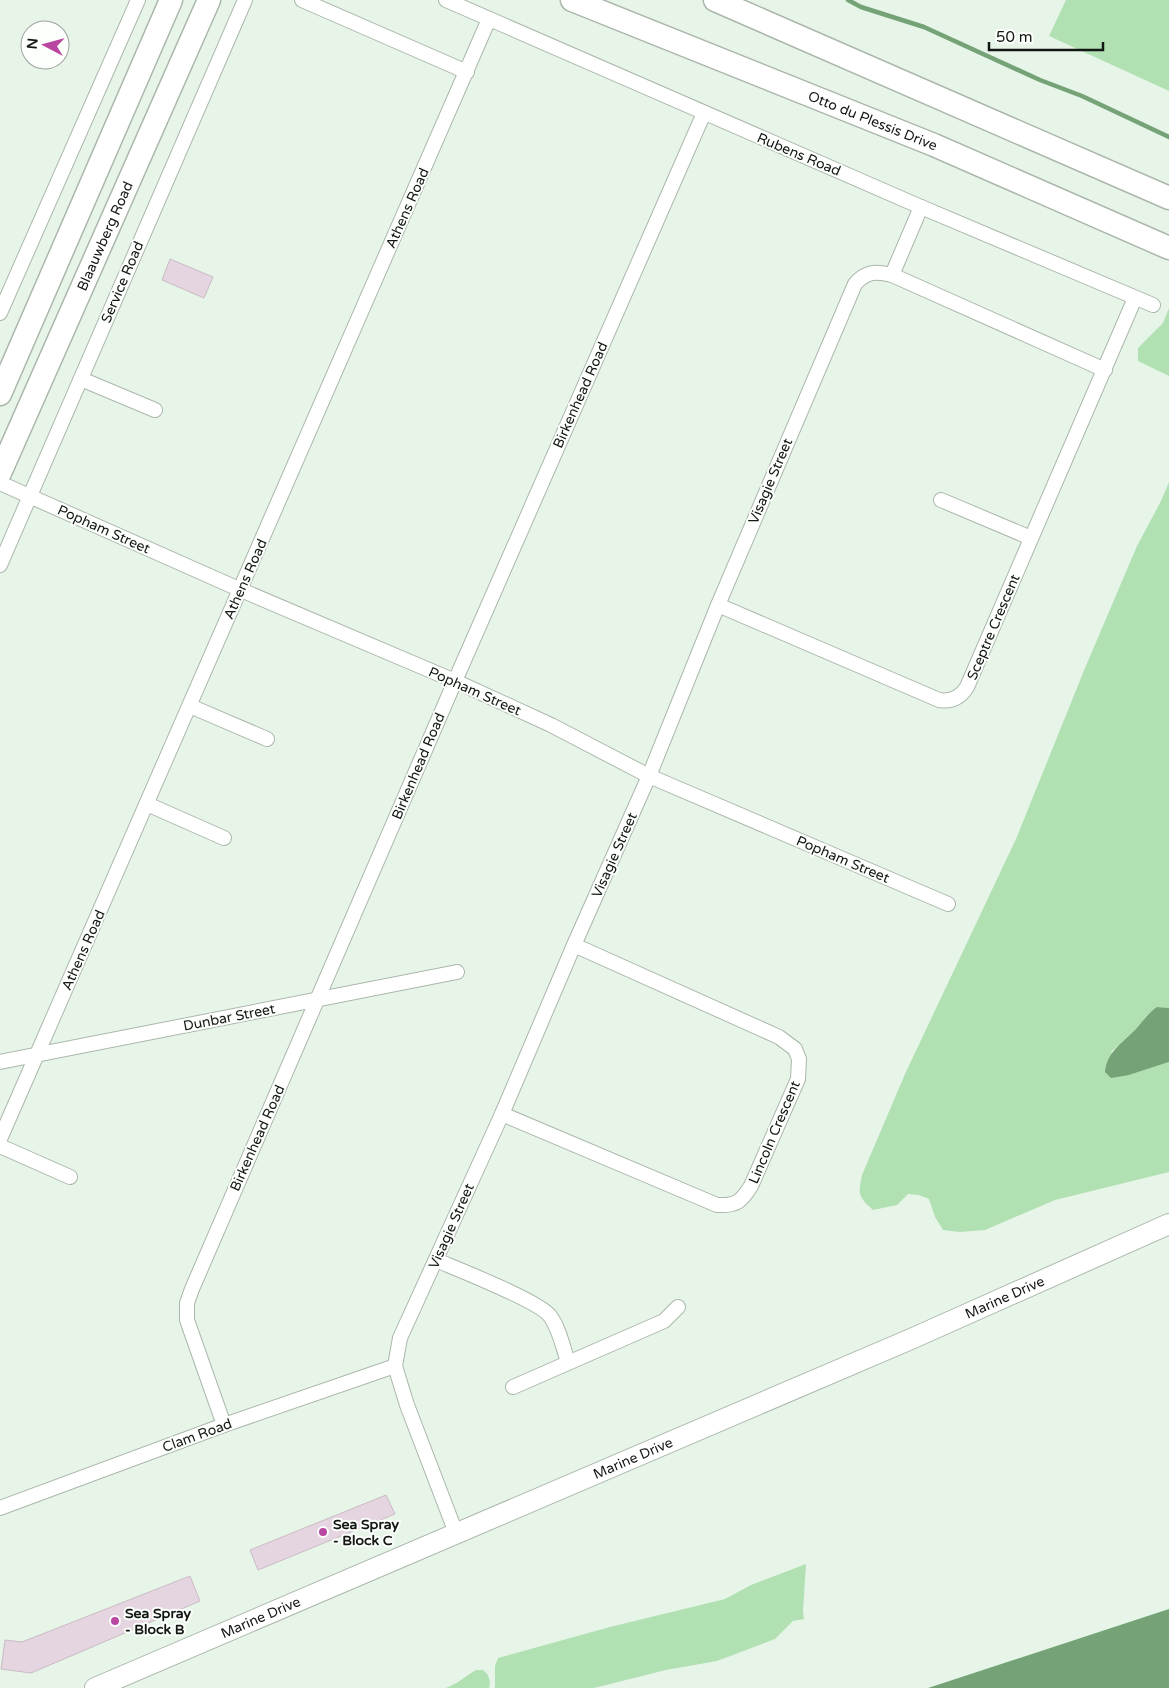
<svg xmlns="http://www.w3.org/2000/svg" width="1169" height="1688" font-family="'Varela Round',sans-serif">
<style>
.green{fill:#b1e0b3}
.water{fill:#75a377}
.lines{fill:none;stroke-linecap:round;stroke-linejoin:round}
.stream{stroke:#75a377;stroke-width:4.5}
.building{fill:#e5d5e0;stroke:#cabbc5}
.minor-casing{stroke:#abb7ab;stroke-width:16}
.secondary-casing{stroke:#abb7ab;stroke-width:22}
.primary-casing{stroke:#abb7ab;stroke-width:25}
.minor{stroke:#fff;stroke-width:14}
.secondary{stroke:#fff;stroke-width:20}
.primary{stroke:#fff;stroke-width:22}
.poi-dot{fill:#b946a0;stroke:#fcfffc;stroke-width:2}
.labels{text-anchor:middle;stroke-width:4;stroke-linejoin:round;paint-order:stroke}
.street-label{font-size:14px;fill:#131713;stroke:#fcfffc}
.poi-label{font-size:14px;font-weight:bold;fill:#131713;stroke:#fcfffc;text-anchor:start}
</style>
<rect width="100%" height="100%" fill="#e7f5e8"/>
<!-- green -->
<g class="green">
<path d="M1066,0H1169V91L1049,36Z"/>
<path d="M1169,308V376L1138,361V348L1163,323Z"/>
<path d="M1169,482V1008L1157,1007L1147,1015L1137,1028L1111,1052L1129,1075L1169,1062V1172L1055,1200L985,1230L960,1232L943,1230L935,1217L929,1199L919,1195L908,1194L897,1205L873,1210C858,1197 858,1194 862,1175L905,1074L1016,839L1085,668L1137,546L1161,501Z"/>
<path d="M806,1564L803,1611L804,1619L793,1621L775,1639L717,1661L666,1670L594,1688H495V1666L498,1658L610,1627L725,1599L751,1585Z"/>
<path d="M476,1670H483C489,1674 491,1681 489,1688H446C457,1684 466,1676 476,1670Z"/>
</g>
<!-- water -->
<g class="water">
<path d="M1157,1007L1169,1008V1062L1129,1075L1111,1078L1105,1072C1107,1052 1122,1043 1136,1029C1143,1021 1148,1013 1157,1007Z"/>
<path d="M1169,1609V1688H928Z"/>
</g>
<g class="lines">
<!-- stream -->
<path class="stream" d="M848,0L861,7L924,27L1040,80L1082,96L1169,137"/>
</g>
<!-- building -->
<g class="building">
<path d="M170,259L213,277L204,298L162,280Z"/>
<path d="M386,1495L395,1514L258,1570L250,1550Z"/>
<path d="M190,1576L200,1601L31,1673L1,1669L5,1640L22,1642Z"/>
</g>
<g class="lines">
<defs>
<g id="minor">
<path d="M302,0L467,72"/>
<path d="M446,0L921,207L1153,305"/>
<path d="M892,275L921,207"/>
<path d="M0,313L138,0"/>
<path d="M81,379L155,410"/>
<path d="M0,483L241,590L455,681L551,725L649,776L948,904"/>
<path d="M941,500L1031,538"/>
<path d="M0,565L245,0"/>
<path d="M718,605L939,700C951,702 960,698 967,687L1135,298"/>
<path d="M190,706L267,739"/>
<path d="M147,804L224,838"/>
<path d="M0,1062L457,972"/>
<path d="M502,1114L717,1205C736,1206 741,1202 751,1186L798,1079L799,1059L795,1049L779,1037L574,945"/>
<path d="M0,1139L489,19"/>
<path d="M0,1146L70,1177"/>
<path d="M436,1260C457,1269 539,1301 550,1316C559,1328 563,1347 568,1362"/>
<path d="M513,1387L664,1321L678,1307"/>
<path d="M224,1425L187,1320V1303L192,1289L455,681L704,113"/>
<path d="M0,1508L224,1425L395,1366"/>
<path d="M456,1533L407,1405L395,1366L400,1338L502,1114L574,945L649,776L718,605L855,284C866,271 877,271 892,275L1105,370"/>
</g>
<g id="secondary">
<path id="s1" d="M95,1688L911,1339L1169,1224"/>
</g>
<g id="primary">
<path id="s2" d="M572,0L934,145L1169,248"/>
<path d="M715,0L1169,198"/>
<path d="M0,394L171,0"/>
<path id="s3" d="M0,473L209,0"/>
</g>
</defs>
<!-- minor casing -->
<use href="#minor" class="minor-casing"/>
<!-- secondary casing -->
<use href="#secondary" class="secondary-casing"/>
<!-- primary casing -->
<use href="#primary" class="primary-casing"/>
<!-- minor -->
<use href="#minor" class="minor"/>
<!-- secondary -->
<use href="#secondary" class="secondary"/>
<!-- primary -->
<use href="#primary" class="primary"/>
</g>
<!-- markers -->
<g class="poi-dot">
<circle cx="323" cy="1532" r="5"/>
<circle cx="115" cy="1621" r="5"/>
</g>
<g class="labels">
<!-- street labels -->
<g class="street-label">
<text dy="5" stroke="none"><textPath href="#s2" startOffset="324">Otto du Plessis Drive</textPath></text>
<text transform="translate(799 154) rotate(23)" y="5">Rubens Road</text>
<text transform="translate(407 208) rotate(-66)" y="5">Athens Road</text>
<text dy="5" stroke="none"><textPath href="#s3" startOffset="259">Blaauwberg Road</textPath></text>
<text transform="translate(122 282) rotate(-67)" y="5">Service Road</text>
<text transform="translate(580 395) rotate(-66)" y="5">Birkenhead Road</text>
<text transform="translate(770 481) rotate(-67)" y="5">Visagie Street</text>
<text transform="translate(104 529) rotate(24)" y="5">Popham Street</text>
<text transform="translate(245 579) rotate(-66)" y="5">Athens Road</text>
<text transform="translate(993 627) rotate(-67)" y="5">Sceptre Crescent</text>
<text transform="translate(475 691) rotate(24)" y="5">Popham Street</text>
<text transform="translate(418 766) rotate(-67)" y="5">Birkenhead Road</text>
<text transform="translate(614 855) rotate(-66)" y="5">Visagie Street</text>
<text transform="translate(843 859) rotate(23)" y="5">Popham Street</text>
<text transform="translate(83 950) rotate(-66)" y="5">Athens Road</text>
<text transform="translate(229 1017) rotate(-11)" y="5">Dunbar Street</text>
<text transform="translate(774 1132) rotate(-67)" y="5">Lincoln Crescent</text>
<text transform="translate(257 1138) rotate(-66)" y="5">Birkenhead Road</text>
<text transform="translate(451 1226) rotate(-66)" y="5">Visagie Street</text>
<text dy="5" stroke="none"><textPath href="#s1" startOffset="990">Marine Drive</textPath></text>
<text transform="translate(197 1435) rotate(-20)" y="5">Clam Road</text>
<text dy="5" stroke="none"><textPath href="#s1" startOffset="585">Marine Drive</textPath></text>
<text dy="5" stroke="none"><textPath href="#s1" startOffset="180">Marine Drive</textPath></text>
</g>
<!-- poi labels -->
<g class="poi-label">
<text x="333" y="1529">Sea Spray<tspan x="333" dy="16">- Block C</tspan></text>
<text x="125" y="1618">Sea Spray<tspan x="125" dy="16">- Block B</tspan></text>
</g>
</g>
<!-- north arrow -->
<g transform="translate(45 45) rotate(276)"><circle r="24" fill="#fcfffc" stroke="#9fa29f"/>
<path d="M0-4L9 19L0 12L-9 19Z" fill="#b946a0"/>
<text y="-8" font-size="14" font-weight="bold" text-anchor="middle" fill="#131713">N</text>
</g>
<!-- scale -->
<path d="M989 42v8h114v-8" fill="none" stroke="#131713" stroke-width="2.5"/>
<text x="996" y="42" font-size="15" fill="#131713" stroke="#fcfffc" stroke-width="4" paint-order="stroke">50 m</text>
</svg>
